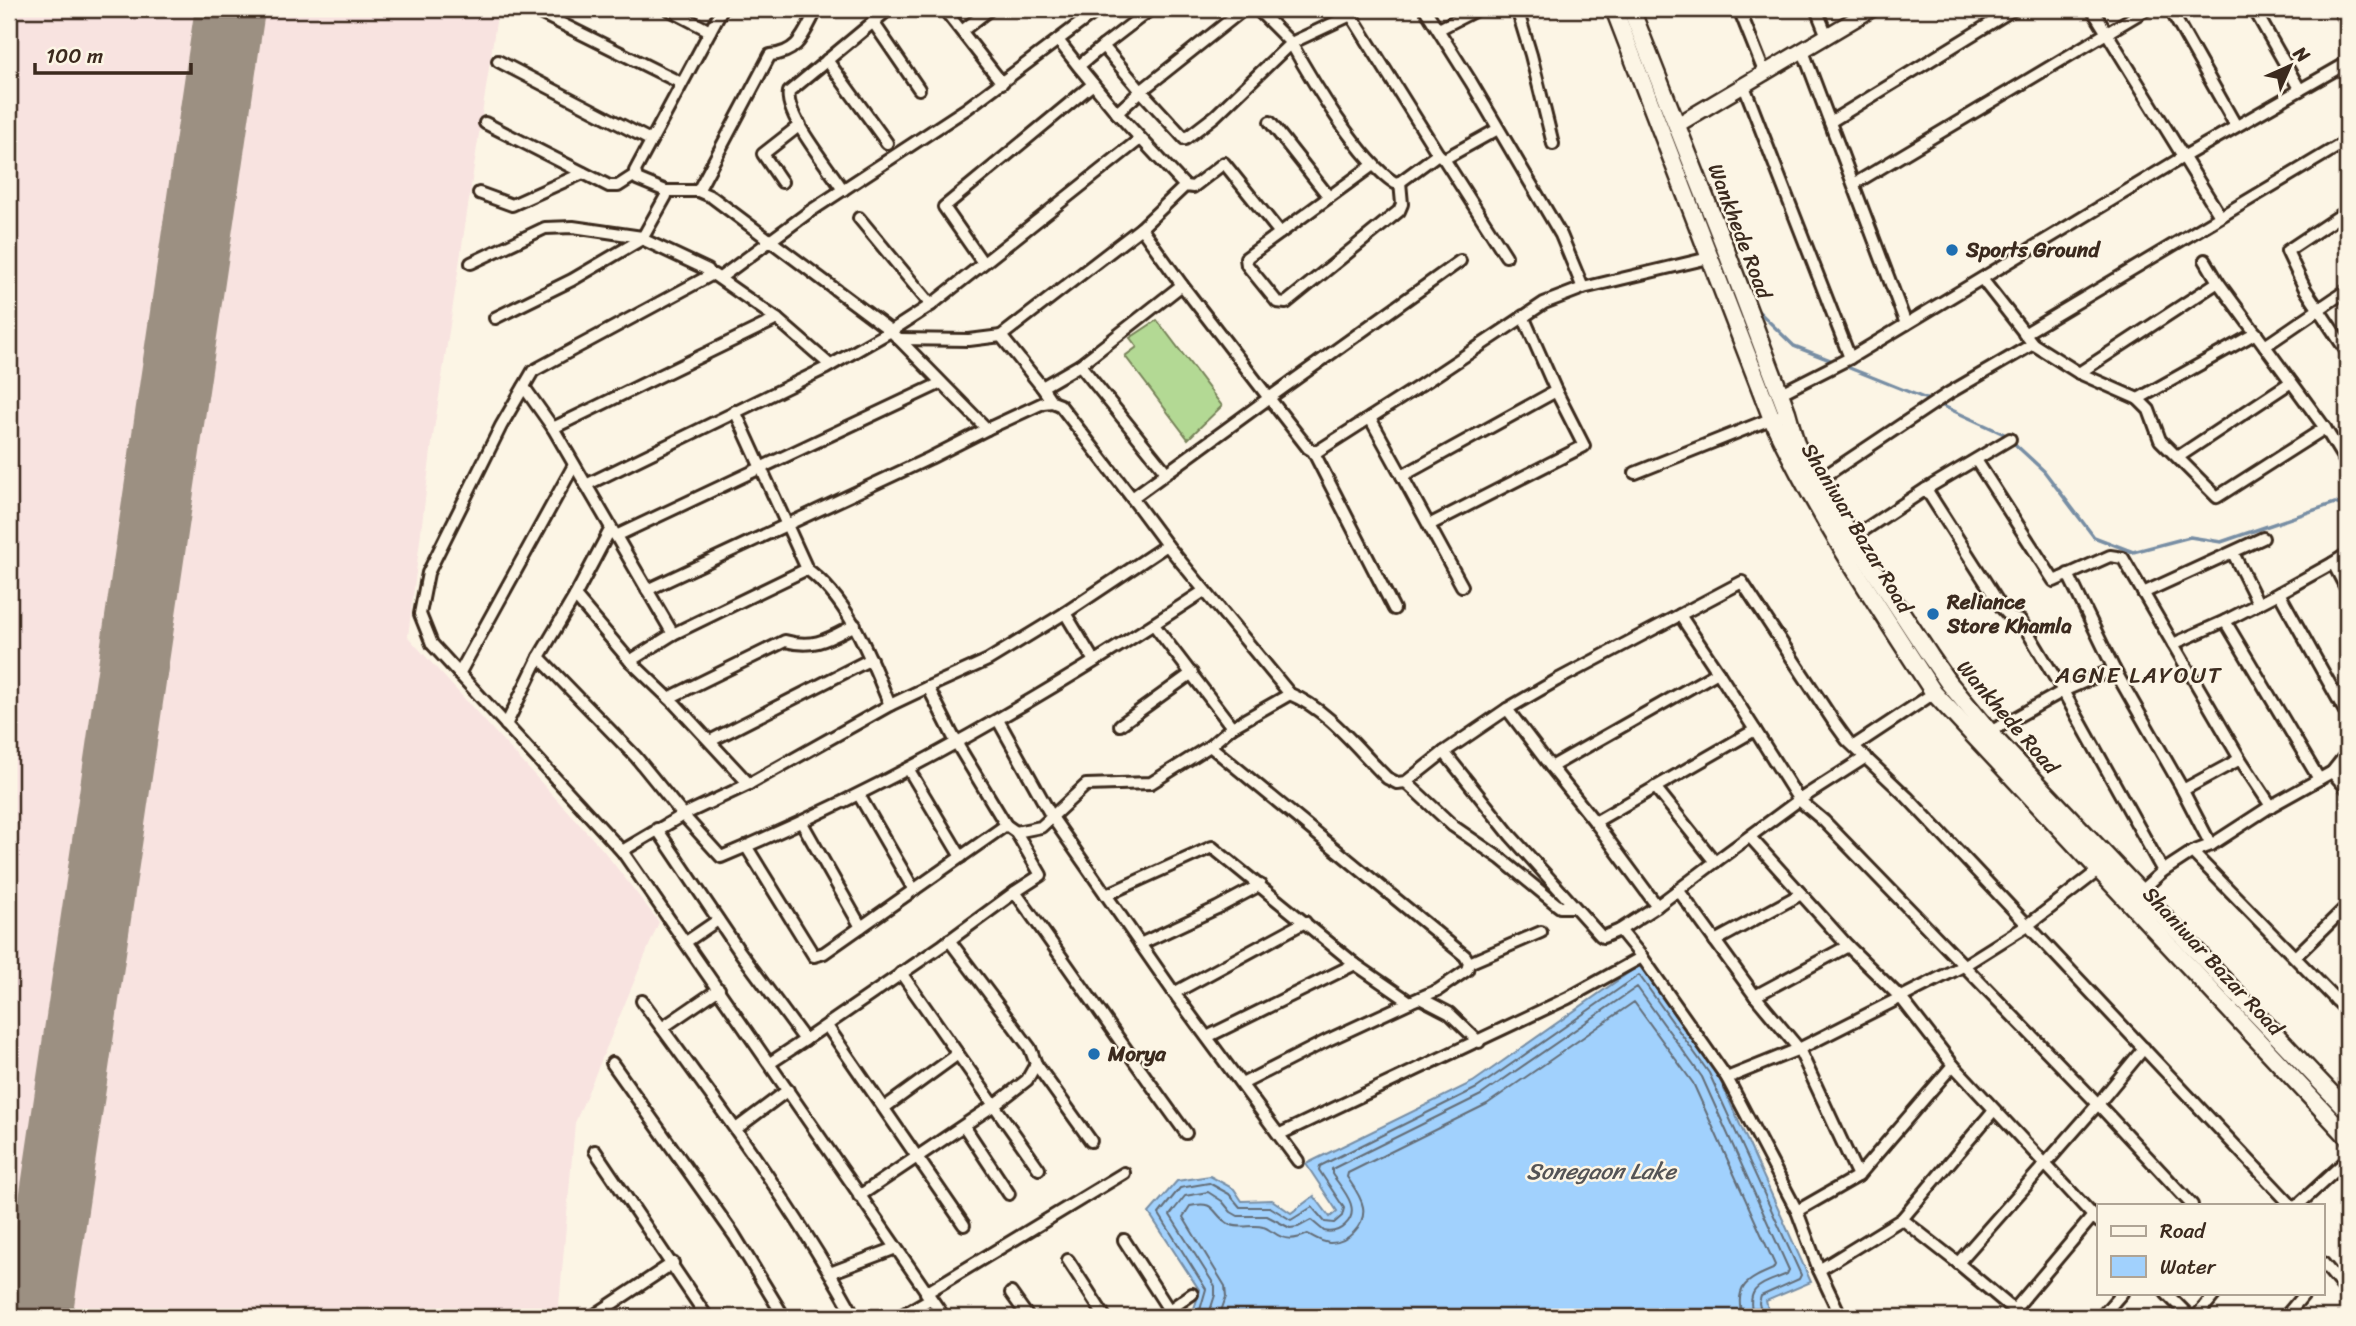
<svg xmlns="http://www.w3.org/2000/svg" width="2356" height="1326" font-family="Sriracha,sans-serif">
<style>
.built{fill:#f8e3e0}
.green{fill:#b3d994;stroke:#778259;stroke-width:2}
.water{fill:#a1d1fd;stroke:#788ea4;stroke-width:2}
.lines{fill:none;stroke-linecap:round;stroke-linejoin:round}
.shore{stroke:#646d77;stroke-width:2}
.stream{stroke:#788ea4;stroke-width:3.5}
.runway{stroke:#9c9082;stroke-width:70}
.minor-casing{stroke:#3b2a1e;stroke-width:16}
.tertiary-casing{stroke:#3b2a1e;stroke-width:19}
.secondary-casing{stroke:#3b2a1e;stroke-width:21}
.minor{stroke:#fcf5e5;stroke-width:10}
.tertiary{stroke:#fcf5e5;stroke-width:14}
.secondary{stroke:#fcf5e5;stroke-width:16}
.poi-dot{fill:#1f6fb2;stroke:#fcf5e5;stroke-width:2.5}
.labels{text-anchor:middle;stroke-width:5;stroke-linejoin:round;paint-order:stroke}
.street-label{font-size:21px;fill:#3b2a1e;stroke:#fcf5e5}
.poi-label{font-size:21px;font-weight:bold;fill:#3b2a1e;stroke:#fcf5e5;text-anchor:start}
.neighbourhood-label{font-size:23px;letter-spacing:2px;fill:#3b2a1e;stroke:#fcf5e5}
.water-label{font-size:23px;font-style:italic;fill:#545456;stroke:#fcf5e5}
</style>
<rect width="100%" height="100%" fill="#fcf5e5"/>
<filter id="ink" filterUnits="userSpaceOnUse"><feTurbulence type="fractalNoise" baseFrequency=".0143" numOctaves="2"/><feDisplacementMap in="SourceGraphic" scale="14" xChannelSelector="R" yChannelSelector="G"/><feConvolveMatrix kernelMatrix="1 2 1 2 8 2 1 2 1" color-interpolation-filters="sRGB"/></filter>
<g filter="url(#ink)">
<!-- built -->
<path class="built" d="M9,9H498L432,443L408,637L603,850L659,922L575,1123L558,1317H9Z"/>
<!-- green -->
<path class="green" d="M1157,320L1222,406L1188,439L1125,356L1137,347L1130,338Z"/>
<!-- water -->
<path class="water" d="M1641,964L1715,1069L1811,1282L1766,1301L1770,1317H1191L1200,1291L1149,1213L1177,1181L1210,1176L1234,1189L1242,1201L1272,1200L1291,1213L1314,1196L1330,1217L1337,1211L1306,1164L1473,1082Z"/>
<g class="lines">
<!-- shore -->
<g class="shore">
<path d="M1198,1317L1206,1289L1159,1214L1180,1188L1209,1183L1229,1194L1240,1207H1270L1291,1220L1312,1207L1325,1222L1334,1223L1342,1216L1344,1208L1319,1170L1320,1166L1477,1088L1639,975L1709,1073L1801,1275L1799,1279L1761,1296L1759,1303L1762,1317"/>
<path d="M1208,1317L1215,1295V1286L1170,1215L1185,1196L1208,1192L1222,1201L1231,1212L1238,1216H1267L1290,1228L1298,1227L1311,1220L1324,1231C1333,1233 1339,1231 1345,1225C1363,1209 1341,1188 1332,1174V1169L1481,1095L1637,987L1702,1077L1789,1270L1787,1274C1762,1285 1745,1285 1753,1317"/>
<path d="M1219,1317L1226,1297L1225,1286L1183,1217L1190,1206C1218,1199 1211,1216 1231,1225C1242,1229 1253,1224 1263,1227C1266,1227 1270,1231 1273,1232C1285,1241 1295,1240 1308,1234C1315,1238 1321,1242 1329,1243C1347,1244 1366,1225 1363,1207C1361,1196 1353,1186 1347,1177L1348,1173L1487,1104L1634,1002L1693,1083L1775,1265L1773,1269C1747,1280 1734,1286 1742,1317"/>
</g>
<!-- stream -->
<g class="stream">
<path d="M1754,307L1794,346L1830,360"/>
<path d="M1847,367L1929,400"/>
<path d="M1943,406L2004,434L2044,471L2094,537L2133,552L2190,537L2221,542L2335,503L2347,507"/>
</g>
<!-- runway -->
<path class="runway" d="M37,1317L230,9"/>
<defs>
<g id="minor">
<path d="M532,9L681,83"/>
<path d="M668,9L710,31"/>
<path d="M722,9L635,171L637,179L666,191H698L712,197L891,331L987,429L1043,403L1052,402L1060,405L1132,498L1269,398L1308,448L1313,451H1318L1418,387L1544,303L1583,288L1713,257"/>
<path d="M944,9L1002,83"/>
<path d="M1244,9L1141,91L1185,139L1215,116L1291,43L1257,9"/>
<path d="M1425,9L1471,82L1561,235L1583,288"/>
<path d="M1517,9L1531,55L1553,144"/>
<path d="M1739,9L1765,74"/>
<path d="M1816,9L1827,36"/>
<path d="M2092,9L2220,216"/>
<path d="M2170,9L2236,126"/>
<path d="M2254,9L2300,90"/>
<path d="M2339,9L2347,22"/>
<path d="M1348,10L1438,154L1444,159L1498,129"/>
<path d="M1351,15L1291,43C1312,81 1360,161 1395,183L1400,182L1438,154"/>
<path d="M873,22L919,89"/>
<path d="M1439,29L1478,9"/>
<path d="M962,31L990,9"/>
<path d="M1058,40L1079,67"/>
<path d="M1103,46L1080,65V68L1117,113L1185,186L1141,228"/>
<path d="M1803,51L1906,324"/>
<path d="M827,60L887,143"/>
<path d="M498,61L650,140"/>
<path d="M1744,86L1850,358"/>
<path d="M1117,113L1141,91L1103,46L1151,9"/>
<path d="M1270,122L1329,197"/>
<path d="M1830,122L2014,9"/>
<path d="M485,123L609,186H618L635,175"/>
<path d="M1444,159L1506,256"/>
<path d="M1373,165L1246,258L1247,265L1277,302L1286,303L1399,211L1402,204L1400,182"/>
<path d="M782,182L763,154L800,125"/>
<path d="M1854,184L2147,9"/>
<path d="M1185,186L1193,187L1224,163L1280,233"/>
<path d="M843,190C830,169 784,115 789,92L889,9"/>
<path d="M666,191V196L642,239L708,270L711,275L533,371L501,426L428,573L420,614L432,644L622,851L944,1317"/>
<path d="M698,191L770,55C800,53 804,32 817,9"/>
<path d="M479,193L512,205L583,173"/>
<path d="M2347,211L2287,251L2305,289L2347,352"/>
<path d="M859,218L931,305"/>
<path d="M2205,260L2218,282L2325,428L2347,464"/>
<path d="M471,263L545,228L573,227L642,237"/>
<path d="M983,263L944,207L1093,84"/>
<path d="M714,275L777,319L830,365"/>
<path d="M720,278L809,212L966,109L1099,9"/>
<path d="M1982,279L2033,344L2079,373L2138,399L2256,333"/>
<path d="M495,318L572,280L642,239"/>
<path d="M2024,334L2347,141"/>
<path d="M1001,336L1141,228L1182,285"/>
<path d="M899,339L969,340L1001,336L1042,387"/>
<path d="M2265,346L2347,290"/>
<path d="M1080,365L1166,472"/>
<path d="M2079,373L2218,282"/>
<path d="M524,387L553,428L673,634L630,661L675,704L749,784L683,815L636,757L539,657L575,596"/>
<path d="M1779,394L1850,358L2183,157L2347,63"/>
<path d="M2138,399L2149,410L2160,440L2217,497L2325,428"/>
<path d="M1052,402L1042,387L1080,365L1182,285L1269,398L1460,261"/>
<path d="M1370,418L1402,476L1556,391L1523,316"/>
<path d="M553,428L777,319"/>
<path d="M1313,451L1394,609"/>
<path d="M2178,457L2291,382"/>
<path d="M1976,460L2054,581L2110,556L2123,558L2240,759L2183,790L2114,669L2068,574"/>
<path d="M1635,473L1778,416"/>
<path d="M1402,476L1462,586"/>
<path d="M1816,482L1949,393L2033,344"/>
<path d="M586,485L826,368L891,331L931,305L1140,139"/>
<path d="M1926,489L2010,439"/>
<path d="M1132,498L1167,545L1290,694C1329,710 1357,749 1387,778L1397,783L1406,782L1444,752"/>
<path d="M1429,525L1584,446L1556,391"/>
<path d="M611,528L575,596L630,661"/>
<path d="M616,536L941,383"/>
<path d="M1852,538L1926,489L2002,608L2011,618L2021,621L2063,691L2114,669"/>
<path d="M2233,553L2258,603"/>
<path d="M2347,554L2333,563L2347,590"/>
<path d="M2333,563L2279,593L2347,715"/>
<path d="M807,569C851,602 869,656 890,705"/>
<path d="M647,590L930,458L987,429"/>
<path d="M2143,593L2263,538"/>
<path d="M2279,593L2225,621L2319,779"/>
<path d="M1065,613L1094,661"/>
<path d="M1154,625L1232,727L1290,694"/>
<path d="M673,634L807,569L735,411"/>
<path d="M2173,644L2225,621"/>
<path d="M459,674L574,465"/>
<path d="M928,687L988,660L1065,613L1167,545"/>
<path d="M669,698L785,641C815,649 828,639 855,625"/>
<path d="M1507,709L1551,767L1718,672L1680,615"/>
<path d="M998,720L1052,817L1177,997L1298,1161"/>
<path d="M506,725L539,657"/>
<path d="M1120,725L1192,673"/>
<path d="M1755,730L1799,800L1866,757"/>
<path d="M1990,732L2063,691L2163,871"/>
<path d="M710,741L871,659"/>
<path d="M1854,746L1934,693"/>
<path d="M2240,759L2271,806"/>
<path d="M1551,767L1595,822L1755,730L1718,672"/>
<path d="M909,770L961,857"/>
<path d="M2332,772L2347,789"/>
<path d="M1406,782L1453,826L1501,859L1556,904L1560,907H1573"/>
<path d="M749,784L890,705L928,687L957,744L1006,825L1016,832L1041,875L1015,892"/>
<path d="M2182,789L2211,845L2192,852"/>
<path d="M859,795L914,890"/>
<path d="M1595,822L1657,906L1715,862L1655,787"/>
<path d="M802,823L861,927L1006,825"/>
<path d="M657,829L740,952L805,1040L943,945L1015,892C1073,972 1128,1054 1186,1133"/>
<path d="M1016,832L1041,827L1086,785L1151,783L1210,746L1232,727"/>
<path d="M1750,837L1848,946L1901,998L1953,1065L2099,1222"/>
<path d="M2211,845L2271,806L2332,772L2347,753"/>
<path d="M746,846L814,956L824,953L861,927"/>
<path d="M622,851L683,815L721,857C892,786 1050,693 1204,591"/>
<path d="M1715,862L1799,800L1824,821L2098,1104L2192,1205"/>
<path d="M1679,891L1755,996L1848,946"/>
<path d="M1106,895L1212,847L1355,964L1410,1002L1438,990L1467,970L1469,963L1465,956L1210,746"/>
<path d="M2135,896L2163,871L2192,852L2347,1011"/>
<path d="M1620,930L1657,906"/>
<path d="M1715,941L1801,894"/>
<path d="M686,942L718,920"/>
<path d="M1140,944L1217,908L1260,885"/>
<path d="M2295,957L2347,906"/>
<path d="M1469,963L1541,932"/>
<path d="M901,973L1039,1169"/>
<path d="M1174,993L1305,922"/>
<path d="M1755,996L1799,1049L1858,1176L1797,1211"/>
<path d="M1420,998L1449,1013L1479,1042"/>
<path d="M2336,1000L2347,989"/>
<path d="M642,1001C718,1104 794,1206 855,1317"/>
<path d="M827,1026L964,1225"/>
<path d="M662,1028L719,989"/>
<path d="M1207,1037L1355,964"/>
<path d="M612,1063L734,1235L784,1317"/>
<path d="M770,1063L805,1040"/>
<path d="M1036,1064L1091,1141"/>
<path d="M1727,1078L1799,1049L1963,966L2028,925L2099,870"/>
<path d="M1242,1084L1328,1040L1410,1002"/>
<path d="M884,1108L958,1054"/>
<path d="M964,1126L1009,1194"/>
<path d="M736,1129L788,1090"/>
<path d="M1280,1134L1568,998L1642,957"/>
<path d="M595,1151L707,1317"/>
<path d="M1858,1176L1953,1065"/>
<path d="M859,1196L1000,1101L1027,1080L1036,1064L1030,1048L949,940"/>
<path d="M2298,1205L2347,1160"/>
<path d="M1902,1219L1958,1263"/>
<path d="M1124,1240L1169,1310"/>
<path d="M1068,1260L1105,1317"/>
<path d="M2323,1263L2347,1292"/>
<path d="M1819,1270L1902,1219L1994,1110"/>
<path d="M830,1273L896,1248"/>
<path d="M926,1293L1124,1173"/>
<path d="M1011,1293L1028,1317"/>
<path d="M2166,1293L2190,1317"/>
<path d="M2014,1310L2093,1216"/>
<path d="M592,1317L673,1263"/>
<path d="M899,1317L930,1299"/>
<path d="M1159,1317L1192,1294"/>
<path d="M1841,1317L1819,1270L1797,1211L1727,1078L1642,957L1620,930L1603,937L1600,935L1511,836L1444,752L1507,709L1557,680L1742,582L1834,722L1847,740L1907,797L2291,1205"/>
<path d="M2009,1317L2014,1310L1958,1263L2098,1104L2144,1048"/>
<path d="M2101,1317L2122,1293"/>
<path d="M2196,1317L2216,1293"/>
<path d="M2285,1317L2305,1293"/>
</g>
<path id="tertiary" d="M1677,125L1872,9"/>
<g id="secondary">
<path d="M1614,9L1772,419C1817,515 1876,604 1934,693L2347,1136"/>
<path d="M1631,9L1727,253L1787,412L1796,444L1816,482L1930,656L1948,682L1999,743L2347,1110"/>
</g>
</defs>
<!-- minor casing -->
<use href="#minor" class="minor-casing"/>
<!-- tertiary casing -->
<use href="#tertiary" class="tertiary-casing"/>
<!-- secondary casing -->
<use href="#secondary" class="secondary-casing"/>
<!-- minor -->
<use href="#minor" class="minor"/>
<!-- tertiary -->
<use href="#tertiary" class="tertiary"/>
<!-- secondary -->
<use href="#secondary" class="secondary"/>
</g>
</g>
<!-- markers -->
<g class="poi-dot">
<circle cx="1952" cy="250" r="7"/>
<circle cx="1933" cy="614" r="7"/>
<circle cx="1094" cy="1054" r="7"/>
</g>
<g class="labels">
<!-- street labels -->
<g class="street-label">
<text transform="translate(1740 231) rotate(69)" y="7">Wankhede Road</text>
<text transform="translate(1857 528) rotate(59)" y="7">Shaniwar Bazar Road</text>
<text transform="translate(2008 717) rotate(49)" y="7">Wankhede Road</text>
<text transform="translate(2213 961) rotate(47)" y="7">Shaniwar Bazar Road</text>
</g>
<!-- poi labels -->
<g class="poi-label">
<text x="1966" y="257">Sports Ground</text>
<text x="1947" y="609">Reliance<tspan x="1947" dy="24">Store Khamla</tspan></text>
<text x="1108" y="1061">Morya</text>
</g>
<!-- neighbourhood labels -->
<g class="neighbourhood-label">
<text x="2139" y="683">AGNE LAYOUT</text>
</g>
<!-- water labels -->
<g class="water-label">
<text x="1601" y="1179">Sonegaon Lake</text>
</g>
</g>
<!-- margin -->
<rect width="2356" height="1326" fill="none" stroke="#fcf5e5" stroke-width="35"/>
<rect x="18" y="18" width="2321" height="1291" fill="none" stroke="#3b2a1e" stroke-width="2.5" filter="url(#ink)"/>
<!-- legend -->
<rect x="2097" y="1204" width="228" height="91" fill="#fcf5e5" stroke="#afa495" stroke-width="2"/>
<rect x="2111" y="1226" width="35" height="10" fill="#fcf5e5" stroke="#afa495" stroke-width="2"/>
<text x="2160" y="1238" font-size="21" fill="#3b2a1e">Road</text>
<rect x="2111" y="1256" width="35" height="21" fill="#a1d1fd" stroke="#afa495" stroke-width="2"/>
<text x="2160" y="1274" font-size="21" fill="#3b2a1e">Water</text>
<!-- north arrow -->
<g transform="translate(2290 66) rotate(45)" stroke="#fcf5e5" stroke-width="5" paint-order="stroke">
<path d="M0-5L12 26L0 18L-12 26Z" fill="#3b2a1e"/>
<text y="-10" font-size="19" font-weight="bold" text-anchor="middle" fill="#3b2a1e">N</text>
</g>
<!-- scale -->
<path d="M35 63v10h156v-10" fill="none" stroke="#3b2a1e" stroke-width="3.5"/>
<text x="46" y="63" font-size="21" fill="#3b2a1e" stroke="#fcf5e5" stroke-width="5" paint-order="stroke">100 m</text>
</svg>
